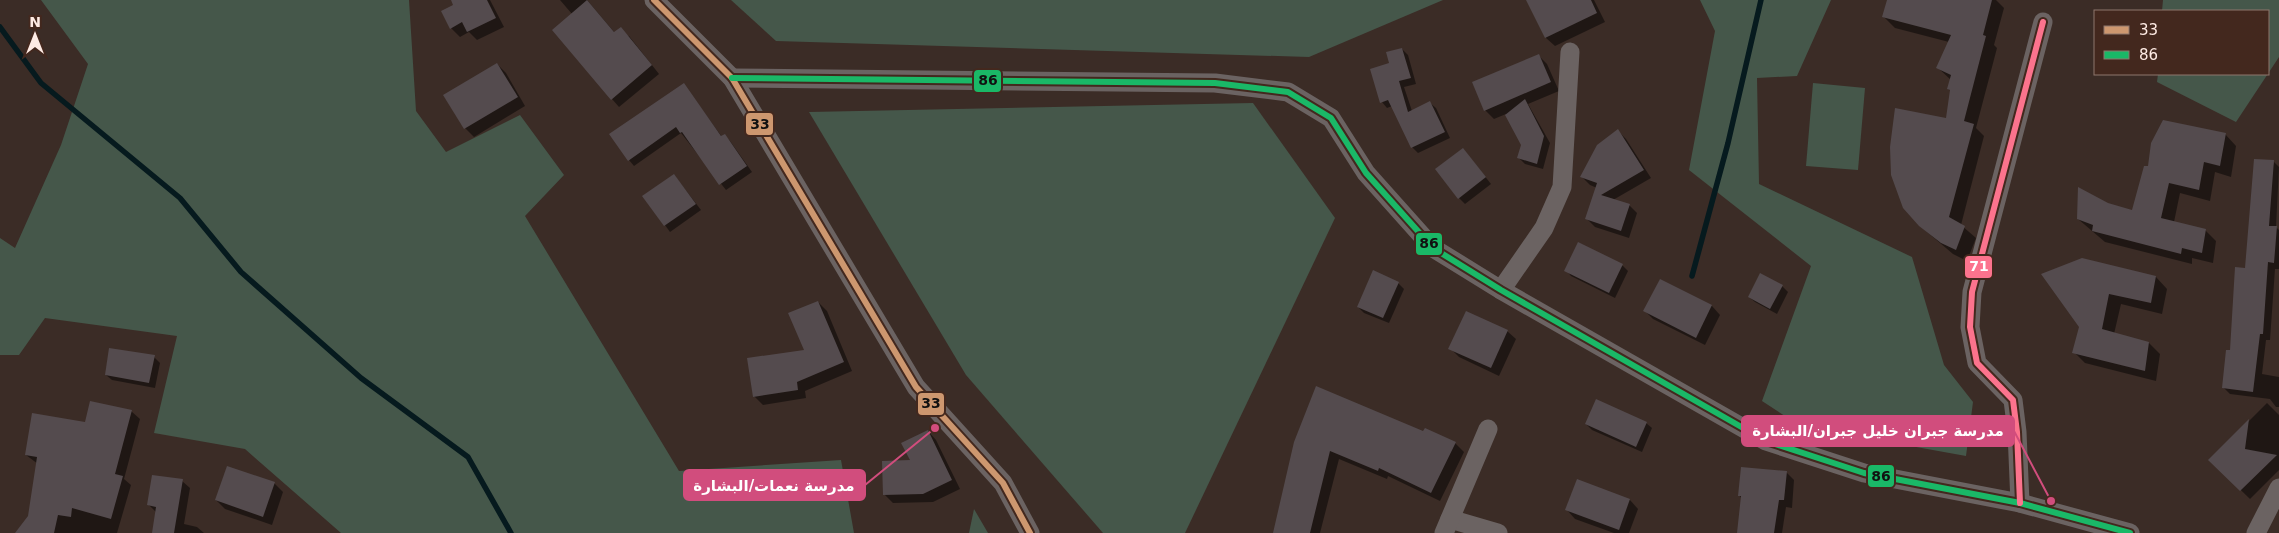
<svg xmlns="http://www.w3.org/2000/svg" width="2279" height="533" font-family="'DejaVu Sans',Cairo,sans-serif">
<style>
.green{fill:#45574a}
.shadow{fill:#0007}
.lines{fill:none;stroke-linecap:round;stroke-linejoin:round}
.stream{stroke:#061a1e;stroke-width:5.5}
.building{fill:#544b4e}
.minor{stroke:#6b6362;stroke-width:19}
.bus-1-casing{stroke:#43281e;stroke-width:10}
.bus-2-casing{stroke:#43281e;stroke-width:10}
.bus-3-casing{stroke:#43281e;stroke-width:10}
.bus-1{stroke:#cd976f;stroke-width:6}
.bus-2{stroke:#1ab867;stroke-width:6}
.bus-3{stroke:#fc738d;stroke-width:6}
.leader{fill:none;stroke:#d14d7d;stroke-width:2}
.callout-dot{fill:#d14d7d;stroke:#43281e;stroke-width:2}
.callout{fill:#d14d7d;stroke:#d14d7d;stroke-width:2}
.callout-label{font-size:15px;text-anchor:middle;font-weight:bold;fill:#fff}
.line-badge{stroke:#43281e;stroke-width:2}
.badge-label{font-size:14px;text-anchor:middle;font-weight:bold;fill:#fff}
.pale-badge-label{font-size:14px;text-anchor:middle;font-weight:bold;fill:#111}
</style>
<rect width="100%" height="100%" fill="#3b2c26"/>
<!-- green -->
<g class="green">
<path d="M41,0H409L416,111L446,152L520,115L564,175L525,216L679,471L841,460L854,533H341L245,449L154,433L177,336L45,318L19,355H0V238L15,248L61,145L88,64Z"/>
<path d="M731,0H1443L1309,57L776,41Z"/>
<path d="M1700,0H1831L1797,76L1757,78L1759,184L1912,257L1944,365L1973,402L1966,456L1800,426L1762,401L1811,266L1689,170L1715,31Z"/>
<path d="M2163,0H2279V57L2236,122L2157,82L2158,74H2268V11H2162Z"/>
<path d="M1813,83L1865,88L1858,170L1806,166Z"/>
<path d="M1253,103L1335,218L1185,533H1103L966,375L809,112Z"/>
<path d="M974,509L988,533H969Z"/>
</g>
<!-- shadow -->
<g class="shadow">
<path d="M452,0H490L504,27L477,40L469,32L460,37L451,28L455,5Z"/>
<path d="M560,0H587L615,33L629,36L659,74L619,107L612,99L572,14Z"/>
<path d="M1536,0H1594L1605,22L1555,46L1546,38L1529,4Z"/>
<path d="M1888,0H1996L2004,8L1994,45L1997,48L1976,128L1984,136L1961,225L1976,238L1967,261L1953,254L1920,226L1947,119L1951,91L1948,89L1951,80L1937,67L1949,42L1895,28L1884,17Z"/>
<path d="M1402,49L1408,55L1416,84L1404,87L1412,111L1430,103L1436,108L1450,138L1418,153L1412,147L1392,106L1387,108L1382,102L1391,64Z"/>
<path d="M1539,56L1547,64L1559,91L1528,104L1550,143L1543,169L1525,164L1519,158L1522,145L1506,114L1494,119L1485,110Z"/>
<path d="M497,64L506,73L525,106L474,137L465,128Z"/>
<path d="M684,85L722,137L724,135L730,141L752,172L726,190L681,133L634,166L629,160Z"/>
<path d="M1618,131L1626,139L1651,178L1613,200L1629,205L1637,213L1629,238L1595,227L1587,219L1597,188L1590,185L1582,177Z"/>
<path d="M2225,134L2236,146L2231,177L2215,172L2210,201L2180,193L2174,222L2205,230L2216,241L2213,263L2192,258V264L2105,242L2078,219L2108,204L2133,211L2149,168Z"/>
<path d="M1463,149L1491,184L1465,204L1459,198Z"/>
<path d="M2274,162L2279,167L2276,227L2279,230V269H2275L2270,340H2266L2262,374L2279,377V407H2276L2270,399L2230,394L2223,387L2247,269Z"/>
<path d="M674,175L701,210L670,232L644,196Z"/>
<path d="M1579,244L1623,266L1628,271L1615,298L1571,276L1566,270Z"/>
<path d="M1761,275L1782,286L1788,292L1777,314L1755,302L1749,297Z"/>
<path d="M2043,275L2156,277L2167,289L2162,314L2121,304L2114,334L2149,343L2160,354L2156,381L2085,363L2074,352L2080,327Z"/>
<path d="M1660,280L1712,306L1720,315L1705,345L1653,319L1645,311Z"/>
<path d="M1398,283L1404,289L1389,323L1364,313L1358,307Z"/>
<path d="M818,302L827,311L852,371L805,391L806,398L763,405L754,396L805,351Z"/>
<path d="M1507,331L1516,339L1499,376L1459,357L1450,348Z"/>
<path d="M154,357L160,363L155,388L112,380L106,375Z"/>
<path d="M2267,403L2279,415V470L2250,499L2210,460Z"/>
<path d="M131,411L140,419L124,479L131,485L117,533H16L29,516L38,464L26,455L86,424Z"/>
<path d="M1646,423L1652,428L1642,452L1592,430L1586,424Z"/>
<path d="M928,431L936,440L960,489L933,502L893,503L884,494L912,461Z"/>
<path d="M1424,433L1455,443L1464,452L1440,501L1388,476L1387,479L1339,459L1320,533H1274L1296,443Z"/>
<path d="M1786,472L1794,480L1792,508L1786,507L1782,533H1738L1742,499L1739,495Z"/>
<path d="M182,481L190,488L184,524L197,527L204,533H153L157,513L149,505Z"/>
<path d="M1578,481L1630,500L1638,509L1629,533H1614L1575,519L1567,510Z"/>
<path d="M274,483L283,492L272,525L225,509L216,500Z"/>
</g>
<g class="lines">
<!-- stream -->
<g class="stream">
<path d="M0,27L41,83L180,198L241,272L361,378L468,457L511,533"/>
<path d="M1692,276L1728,143L1761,0"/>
</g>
</g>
<!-- building -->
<g class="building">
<path d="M451,0H487L496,18L467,32L462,22L450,29L441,11L453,5Z"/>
<path d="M587,0L614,32L621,27L652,65L611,100L552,30Z"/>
<path d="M1526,0H1591L1597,13L1545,38Z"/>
<path d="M1887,0H1992L1983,35L1986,36L1964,121L1974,124L1949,217L1965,226L1956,250L1941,243L1919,226L1903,208L1891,175L1890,147L1895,108L1946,118L1950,90L1947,89L1951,75L1936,68L1951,35L1882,17Z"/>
<path d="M1402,48L1411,78L1399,81L1408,112L1430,101L1445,132L1411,148L1388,100L1380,103L1370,69L1389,63L1386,52Z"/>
<path d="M1539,54L1551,82L1484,111L1472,82Z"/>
<path d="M497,63L518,97L464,129L443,95Z"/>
<path d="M684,83L721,136L725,134L747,166L719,185L682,132L680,133L676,127L628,161L609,134Z"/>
<path d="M1525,99L1544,136L1537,164L1517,158L1521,145L1505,115Z"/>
<path d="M2163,120L2226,133L2220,166L2204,162L2199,190L2169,183L2161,218L2206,229L2202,253L2182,248L2181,254L2092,231L2093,225L2077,219L2078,187L2108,203L2132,210L2144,166H2148L2151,143Z"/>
<path d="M1618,129L1644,170L1601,195L1630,204L1621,231L1585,219L1597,183L1580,177L1597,145Z"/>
<path d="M1463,148L1486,177L1458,199L1435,169Z"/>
<path d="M2254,159L2274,160L2269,226H2277L2274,263L2268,262L2263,334H2260L2253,392L2222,388L2226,350H2230L2235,267L2245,268Z"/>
<path d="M674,174L696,204L664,226L642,196Z"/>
<path d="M1578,242L1623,264L1609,293L1564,271Z"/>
<path d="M2082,258L2156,276L2151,303L2109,294L2102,329L2149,342L2145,371L2072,353L2079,327L2041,274Z"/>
<path d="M1373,270L1399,282L1383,318L1357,307Z"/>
<path d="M1760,273L1783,285L1770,309L1748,297Z"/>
<path d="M1660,279L1712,305L1696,338L1643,311Z"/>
<path d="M818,301L844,362L797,382L798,390L753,397L747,358L804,350L788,313Z"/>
<path d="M1466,311L1508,330L1491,368L1448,349Z"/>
<path d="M109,348L155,355L149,383L105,375Z"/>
<path d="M1316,386L1423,431L1425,428L1456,442L1431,493L1379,468L1378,471L1330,451L1310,533H1273L1294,442Z"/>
<path d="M1596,399L1647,422L1636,447L1585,424Z"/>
<path d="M90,401L132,410L115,474L123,476L111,519L72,508L71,517L58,515L54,533H15L28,516L37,457L25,455L32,413L85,422Z"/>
<path d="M2249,419L2245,449L2277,455L2240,491L2208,460Z"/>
<path d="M928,430L952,480L923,494L883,495L882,461L910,460L901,443Z"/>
<path d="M227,466L275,482L263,517L215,500Z"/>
<path d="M1741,467L1787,471L1784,500H1779L1774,533H1737L1741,496H1738Z"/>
<path d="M152,475L183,479L174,533H152L156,507L147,505Z"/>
<path d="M1577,479L1630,499L1619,530L1565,510Z"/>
</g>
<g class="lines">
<!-- minor -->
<g class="minor">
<path d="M654,0L732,78L916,387L1003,483L1030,533"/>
<path d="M732,78L1215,83L1288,92L1331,118L1366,173L1433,248L1501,290L1766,441L1864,473L2020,503L2130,533"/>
<path d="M1501,290L1544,228L1562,187L1570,52"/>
<path d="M2020,503L2017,432L2013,400L1977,363L1970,327L1972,292L2043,22"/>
<path d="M1450,519L1498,533"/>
<path d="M1444,533L1488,429"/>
<path d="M2256,533L2279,488"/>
</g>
<defs>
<path id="bus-1" d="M654,0L732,78L916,387L1003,483L1030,533"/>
<path id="bus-2" d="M732,78L1215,83L1288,92L1331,118L1366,173L1433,248L1501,290L1766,441L1864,473L2020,503L2130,533"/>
<path id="bus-3" d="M2020,503L2017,432L2013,400L1977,363L1970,327L1972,292L2043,22"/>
</defs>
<!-- bus-1 casing -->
<use href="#bus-1" class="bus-1-casing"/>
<!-- bus-2 casing -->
<use href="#bus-2" class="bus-2-casing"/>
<!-- bus-3 casing -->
<use href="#bus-3" class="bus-3-casing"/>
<!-- bus-1 -->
<use href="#bus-1" class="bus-1"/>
<!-- bus-2 -->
<use href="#bus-2" class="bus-2"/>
<!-- bus-3 -->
<use href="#bus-3" class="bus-3"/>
</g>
<!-- callouts -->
<path class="leader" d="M2051 501L2014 431M935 428L865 485"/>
<g class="callout-dot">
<circle cx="2051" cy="501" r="5"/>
<circle cx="935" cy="428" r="5"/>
</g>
<g class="callout">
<rect x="1742" y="416" width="272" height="30" rx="5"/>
<rect x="684" y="470" width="181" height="30" rx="5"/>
</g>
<g class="callout-label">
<text x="1878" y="436">مدرسة جبران خليل جبران/البشارة</text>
<text x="774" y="491">مدرسة نعمات/البشارة</text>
</g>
<g class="line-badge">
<rect x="973" y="69" width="29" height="24" rx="5" fill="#1ab867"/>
<rect x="745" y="112" width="29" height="24" rx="5" fill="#cd976f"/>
<rect x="1415" y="232" width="28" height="24" rx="5" fill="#1ab867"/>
<rect x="1964" y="255" width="29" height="24" rx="5" fill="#fc738d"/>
<rect x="917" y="392" width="28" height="24" rx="5" fill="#cd976f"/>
<rect x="1867" y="464" width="28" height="24" rx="5" fill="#1ab867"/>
</g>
<g class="badge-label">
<text x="1979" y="271">71</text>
</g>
<g class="pale-badge-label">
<text x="988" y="85">86</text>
<text x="760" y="129">33</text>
<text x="1429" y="248">86</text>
<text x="931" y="408">33</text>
<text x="1881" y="481">86</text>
</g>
<!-- legend -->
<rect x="2094" y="10" width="175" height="65" fill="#43281e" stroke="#8e766d"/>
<rect x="2104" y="26" width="25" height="8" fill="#cd976f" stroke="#8e766d"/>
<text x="2139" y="35" font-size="15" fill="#feebe4">33</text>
<rect x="2104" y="51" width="25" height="8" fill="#1ab867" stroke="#8e766d"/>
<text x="2139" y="60" font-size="15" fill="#feebe4">86</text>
<!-- north arrow -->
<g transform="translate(35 35)" stroke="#43281e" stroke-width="4" paint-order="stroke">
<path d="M0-4L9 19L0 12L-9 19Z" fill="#feebe4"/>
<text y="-8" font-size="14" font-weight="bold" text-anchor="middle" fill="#feebe4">N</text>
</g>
</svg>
